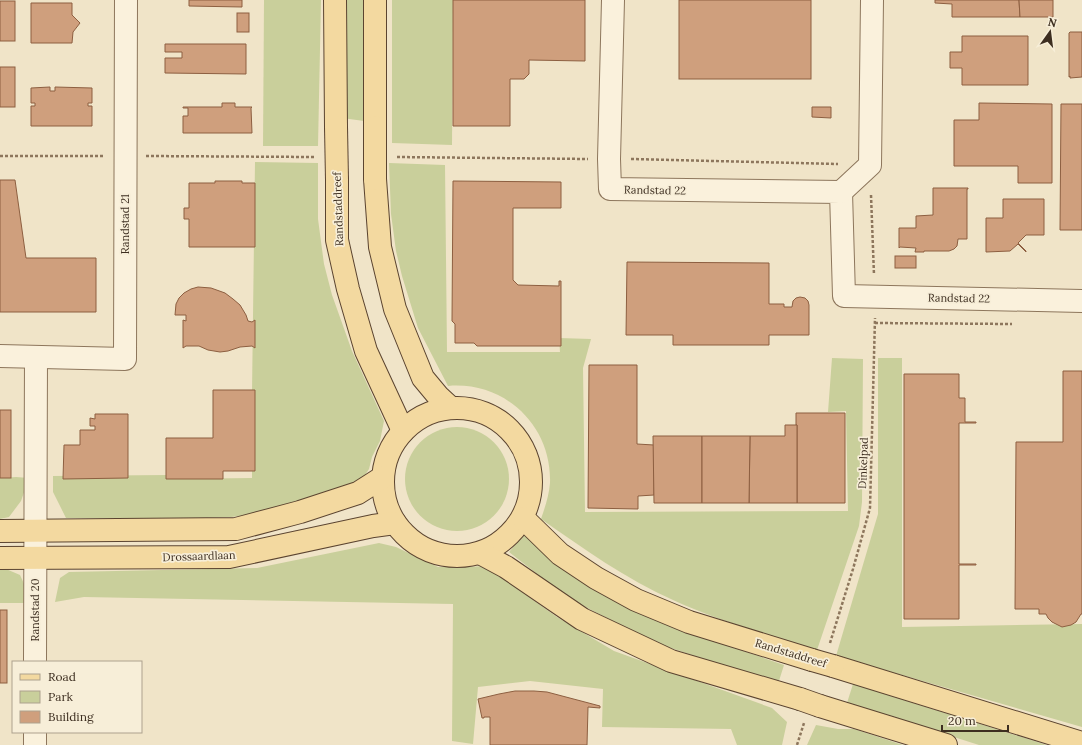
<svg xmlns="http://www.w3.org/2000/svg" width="1082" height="745" font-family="Lora,serif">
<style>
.green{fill:#c9cf9b}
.building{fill:#cf9f7d;stroke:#8d5f41}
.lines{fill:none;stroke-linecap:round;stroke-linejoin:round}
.minor-casing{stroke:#8d765c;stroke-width:24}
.major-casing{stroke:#5b4430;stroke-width:24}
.path{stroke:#8d765c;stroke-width:2.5;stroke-dasharray:3 2;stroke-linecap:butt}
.minor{stroke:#faf1dc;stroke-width:22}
.major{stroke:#f3d9a0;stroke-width:22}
.major-bridge-casing{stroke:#5b4430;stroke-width:24;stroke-linecap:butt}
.major-bridge{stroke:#f3d9a0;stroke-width:22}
.labels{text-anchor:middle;stroke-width:3.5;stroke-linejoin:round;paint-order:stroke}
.street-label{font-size:11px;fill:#3d2e20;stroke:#f7eed8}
</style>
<rect width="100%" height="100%" fill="#f0e4c8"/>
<!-- green -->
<g class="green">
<path d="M264,0H321L318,146H263Z"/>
<path d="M343,0H364V121L342,118Z"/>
<path d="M392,0H453L452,145L392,143Z"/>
<path d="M255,162L318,163V219L324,264L332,295L352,351L384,421L380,441L372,457L369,469L363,478L343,491L264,513L231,517L183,519L66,518L53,492V476L167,475L168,479L252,478V393Z"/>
<path d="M389,163L445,165L447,352H560L559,338L591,339L583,368L585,512L848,511L846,411L828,412L832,358L863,359L862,502L859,526L817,650C769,635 719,621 673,600C626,579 584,549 541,519C545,507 549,496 550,483C552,426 505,381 448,386L418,328L402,276L396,251L391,214Z"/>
<path d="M878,358H902V627L1082,624V727L836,656L878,514Z"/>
<circle cx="457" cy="479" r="52"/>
<path d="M16,477L29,478L21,501L9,517L0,519V478Z"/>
<path d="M524,535L550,558L674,627L784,665L778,684L659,644L607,618L568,598L509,552Z"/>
<path d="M379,543L396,547L438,567H467L485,566L557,617L614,651L772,708L787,722L782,745H737L731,729L602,727L603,689L530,681L478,687L473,744L452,741L453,604L84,597L55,602L60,578L69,572L257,568Z"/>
<path d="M0,569H6L20,575L26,588L27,603H0Z"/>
<path d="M853,684L1047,745H979L847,703Z"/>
<path d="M816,725L838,729H854L903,745H807Z"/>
</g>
<!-- building -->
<g class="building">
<path d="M189,0H242V7L189,6Z"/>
<path d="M453,0H585V61L529,60V74L524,79H510V126H453Z"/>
<rect x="679" y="0" width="132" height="79"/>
<path d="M935,0H1019L1020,17H952V4L935,3Z"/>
<path d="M1019,0H1053V17H1020Z"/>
<rect x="0" y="1" width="15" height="40"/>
<path d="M31,3H72V15L80,23L73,32L72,43H31Z"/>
<rect x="237" y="13" width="12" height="19"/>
<path d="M1070,32H1082V77L1070,78V76L1069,77V33Z"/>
<path d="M962,36H1028V85H962V68H950V52H962Z"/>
<path d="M165,44H246V74L165,73V58H182V52H165Z"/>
<rect x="0" y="67" width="15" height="40"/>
<path d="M50,87V91H55V87L92,88V103H88V106H92V126H31V106H35V103H31V88Z"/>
<path d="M222,103H235V107H252L251,108L252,133H183V116H188V108H183V107H222Z"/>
<path d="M979,103L1052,104V183H1018V166H954V120H979Z"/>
<path d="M1061,104H1082V230H1060Z"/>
<path d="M812,107H831V118L812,117Z"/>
<path d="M0,180H15L26,258H96V312H0Z"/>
<path d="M215,181H242V183H255V247H189V219H184V208H189V183H215Z"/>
<path d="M453,181L561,182V208H513V280L518,285L559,286V281H561V346H477L474,343H455V324L452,321Z"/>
<path d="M933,188H968V189H967V239H958L957,246L954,249L949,251H924V252H915L916,248L900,247L899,248V228H916V216L933,215Z"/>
<path d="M1003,199H1044V235H1026L1018,243L1026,251V252L1018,244L1010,251L986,252V218H1003Z"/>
<rect x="895" y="256" width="21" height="12"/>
<path d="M627,262L769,263V304H784V307H792L793,301L796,298L800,297L805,298L808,301L809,305V335H769V345H673V335H626Z"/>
<path d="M198,287L211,288L225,293L233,299L240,305L246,315L248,321L252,322L255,320V348L252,346L240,347L228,351L220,352L208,350L199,346H186L183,348V320L186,321V315H175L176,304L179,298L184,293L191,289Z"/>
<path d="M589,365H637V444L654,445V495L638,496V509L588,508Z"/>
<path d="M1063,371H1082V614H1081L1076,622L1071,625L1062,627L1052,622L1048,618L1046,614H1039V609H1015L1016,442H1063Z"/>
<path d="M904,374H959V398H965V422H976V423H959V564H976V565H959V619H904Z"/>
<path d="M213,390H255V471H223V479H166V438H213Z"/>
<rect x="0" y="410" width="11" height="68"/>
<path d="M796,413H845V503H797V425H796Z"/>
<path d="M95,414H128V478L63,479L64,445H80V430H95V426H90V418L95,419Z"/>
<path d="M785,425H797V503H749L750,436H785Z"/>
<path d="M653,436H702V503H654Z"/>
<path d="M702,436H750L749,503H702Z"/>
<rect x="0" y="610" width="7" height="73"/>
<path d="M515,691H534L547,692L600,706V708L588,707L587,745H490V717H484V718H482L478,699L499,694Z"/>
</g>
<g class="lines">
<defs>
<g id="minor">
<path d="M613,0L609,159L610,189L841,192L844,296L1082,301"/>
<path d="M841,192L870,165L872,0"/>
<path d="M0,356L125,359L126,0"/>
<path d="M35,662L36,357"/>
<path d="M35,745V732"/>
</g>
<g id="major">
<path d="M335,0L336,127"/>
<path d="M375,127V0"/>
<path d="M375,179L380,247L395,309L423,378L438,396L451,408"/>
<path d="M337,180V240L348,289L366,351L403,431"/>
<circle cx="457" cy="482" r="74"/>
<path d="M523,518L560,554L596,578L636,600L689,622L812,660"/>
<path d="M0,531L236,529L300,512L358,493L383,477"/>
<path d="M480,553L506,567L582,619L671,661L800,699"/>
<path d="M0,558L229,557L373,526L395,523"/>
<path d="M833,666L1082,743"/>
<path d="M820,706L946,745"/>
</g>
</defs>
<!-- minor casing -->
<use href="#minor" class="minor-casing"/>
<!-- major casing -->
<use href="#major" class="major-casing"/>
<!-- path -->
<g class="path">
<path d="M0,156H103"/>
<path d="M146,156L314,157"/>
<path d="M397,157L588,159"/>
<path d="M631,159L838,164"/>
<path d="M871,195L874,275"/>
<path d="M875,323L1012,324"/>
<path d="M830,643L853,569L870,508L875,318"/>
<path d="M797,745L804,723"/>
</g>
<!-- minor -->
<use href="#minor" class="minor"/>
<!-- major -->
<use href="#major" class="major"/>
<defs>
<g id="major-bridge">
<path d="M336,127L337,180"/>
<path d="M375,127V179"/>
<path d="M812,660L833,666"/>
<path d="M800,699L820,706"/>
</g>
</defs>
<!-- major-bridge casing -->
<use href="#major-bridge" class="major-bridge-casing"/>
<!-- major-bridge -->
<use href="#major-bridge" class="major-bridge"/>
</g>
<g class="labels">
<!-- street labels -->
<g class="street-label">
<text transform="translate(655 190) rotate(1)" y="4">Randstad 22</text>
<text transform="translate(338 209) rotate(-92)" y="4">Randstaddreef</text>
<text transform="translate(125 224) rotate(-90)" y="4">Randstad 21</text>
<text transform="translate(959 298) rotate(1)" y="4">Randstad 22</text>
<text transform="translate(863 463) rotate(-88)" y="4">Dinkelpad</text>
<text transform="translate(199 556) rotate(-2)" y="4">Drossaardlaan</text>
<text transform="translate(35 610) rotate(-90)" y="4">Randstad 20</text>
<text transform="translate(791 653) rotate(17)" y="4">Randstaddreef</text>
</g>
</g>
<!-- legend -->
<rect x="12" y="661" width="130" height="72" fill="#f7eed8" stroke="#ada18e"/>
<rect x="20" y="674" width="20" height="6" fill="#f3d9a0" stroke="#ada18e"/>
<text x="48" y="681" font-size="12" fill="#3d2e20">Road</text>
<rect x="20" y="691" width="20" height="12" fill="#c9cf9b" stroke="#ada18e"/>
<text x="48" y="701" font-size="12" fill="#3d2e20">Park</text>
<rect x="20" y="711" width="20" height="12" fill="#cf9f7d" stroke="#ada18e"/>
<text x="48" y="721" font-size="12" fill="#3d2e20">Building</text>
<!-- north arrow -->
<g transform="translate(1050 32) rotate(14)" stroke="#f7eed8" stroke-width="3" paint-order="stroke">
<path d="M0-3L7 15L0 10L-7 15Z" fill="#3d2e20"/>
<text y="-6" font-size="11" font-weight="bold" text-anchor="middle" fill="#3d2e20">N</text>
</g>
<!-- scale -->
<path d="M942 725v6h66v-6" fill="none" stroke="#3d2e20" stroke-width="2"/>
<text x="948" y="725" font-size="12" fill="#3d2e20" stroke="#f7eed8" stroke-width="3" paint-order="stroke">20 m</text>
</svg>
